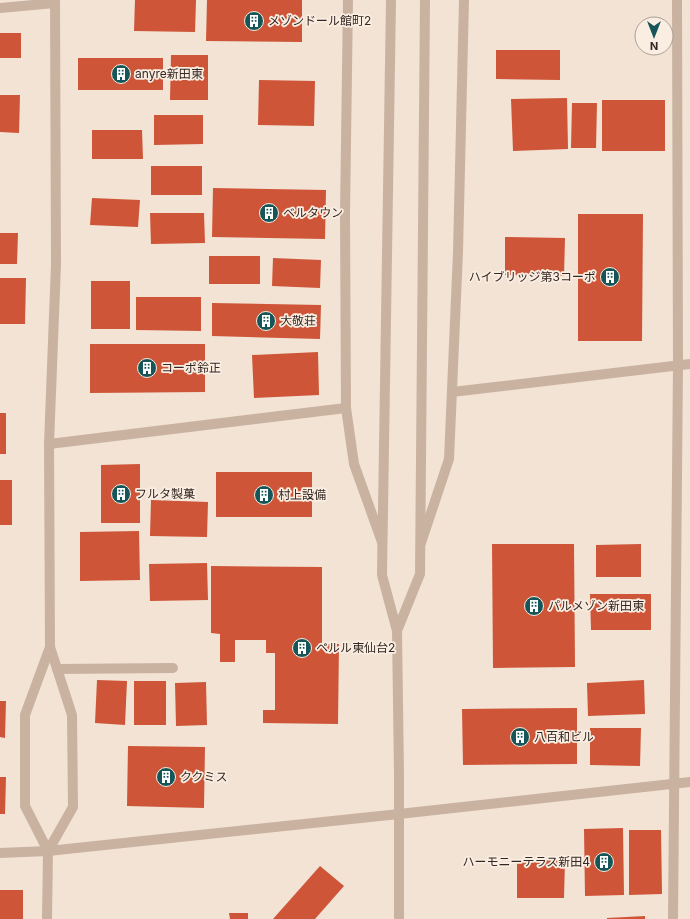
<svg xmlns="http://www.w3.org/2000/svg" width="690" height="919" font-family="Inter,'Noto Sans JP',sans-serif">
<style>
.building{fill:#ce5537}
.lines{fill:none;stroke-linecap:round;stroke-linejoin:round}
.service{stroke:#cab2a1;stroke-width:10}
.minor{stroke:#cab2a1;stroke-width:10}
.tertiary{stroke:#cab2a1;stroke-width:10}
.labels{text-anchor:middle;stroke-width:3.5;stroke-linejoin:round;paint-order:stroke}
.poi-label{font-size:12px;fill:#342824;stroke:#faede1;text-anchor:start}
</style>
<rect width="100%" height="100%" fill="#f2e3d5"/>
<!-- building -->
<g class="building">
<path d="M135,0H196L195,32L134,31Z"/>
<path d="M207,0H302V42L206,41Z"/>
<rect x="0" y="33" width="21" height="25"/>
<path d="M496,50H560V80L496,79Z"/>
<path d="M171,55H208V100H170Z"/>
<rect x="78" y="58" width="85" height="32"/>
<path d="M259,80L315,81L314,126L258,125Z"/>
<path d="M0,95H20L19,133L0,132Z"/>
<path d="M567,98L568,149L513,151L511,99Z"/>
<rect x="602" y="100" width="63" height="51"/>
<path d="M572,103H597L596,148H571Z"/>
<path d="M154,115H203V144L154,145Z"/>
<path d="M92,130H142L143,159H92Z"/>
<rect x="151" y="166" width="51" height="29"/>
<path d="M213,188L326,190L325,239L212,237Z"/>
<path d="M92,198L140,200L138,227L90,225Z"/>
<path d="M150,213H204L205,243L151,244Z"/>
<path d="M578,214H643L642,341H578Z"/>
<path d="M0,233H18L17,264H0Z"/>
<path d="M505,237L565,238L564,276L505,275Z"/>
<rect x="209" y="256" width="51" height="28"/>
<path d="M273,258L321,260L320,288L272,286Z"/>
<path d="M0,278H26L25,324H0Z"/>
<rect x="91" y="281" width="39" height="48"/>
<path d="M136,297H201V331L136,330Z"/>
<path d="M212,303L321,305L320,339L212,336Z"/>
<path d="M90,344H205V392L90,393Z"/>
<path d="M318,352L319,395L254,398L252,355Z"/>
<rect x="0" y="413" width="6" height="41"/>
<path d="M140,464V523H101V465Z"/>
<rect x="216" y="472" width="96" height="45"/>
<rect x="0" y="480" width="12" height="45"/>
<path d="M151,500L208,502L207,537L150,536Z"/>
<path d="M139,531L140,580L80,581V532Z"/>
<path d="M492,544H574L575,667L493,668Z"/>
<path d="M641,544V577H596V545Z"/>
<path d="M207,563L208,600L150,601L149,564Z"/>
<path d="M211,566L322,567V644H339L338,724L263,723V710H275V653H266V640H235V662H220V634L211,633Z"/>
<path d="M590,594H651V630H591Z"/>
<path d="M97,680L127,681L125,725L95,723Z"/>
<path d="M644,680L645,714L588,716L587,683Z"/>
<rect x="134" y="681" width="32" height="44"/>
<path d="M206,682L207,725L176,726L175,683Z"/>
<path d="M0,701H6L5,738L0,737Z"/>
<path d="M577,708V764L463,765L462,709Z"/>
<path d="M590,728H641L640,766L590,765Z"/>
<path d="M128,746L205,747L204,808L127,806Z"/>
<path d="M0,777H6L5,814H0Z"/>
<path d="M623,828L624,895L585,896L584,829Z"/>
<path d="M629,830H661L662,894L629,895Z"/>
<path d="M517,860H565L564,898H517Z"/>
<path d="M320,866L344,886L315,919H273Z"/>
<rect x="0" y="890" width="23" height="29"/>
<path d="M229,913H248V919H230Z"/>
<path d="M645,916V919H607V918Z"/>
</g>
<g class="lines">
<!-- service -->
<path class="service" d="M57,669L173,668"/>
<!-- minor -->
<g class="minor">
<path d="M348,0L345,214L346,408L354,464L382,542"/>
<path d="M0,8L55,3"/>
<path d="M452,392L690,364"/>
<path d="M49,444L346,408"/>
<path d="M421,543L449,459L458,252L464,0"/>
<path d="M48,851L73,807L72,715L50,647L49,444L56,264L55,0"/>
<path d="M0,853L48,851L399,814L690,782"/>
<path d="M47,919L48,851L25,806V715L50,647"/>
<path d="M673,919L678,365L677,0"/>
</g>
<!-- tertiary -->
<g class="tertiary">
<path d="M391,0L382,575L397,631L399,774V919"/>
<path d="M397,631L420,574L425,0"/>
</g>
</g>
<!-- icons -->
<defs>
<symbol id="building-disc" viewBox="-11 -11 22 22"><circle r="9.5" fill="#175658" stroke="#faede1"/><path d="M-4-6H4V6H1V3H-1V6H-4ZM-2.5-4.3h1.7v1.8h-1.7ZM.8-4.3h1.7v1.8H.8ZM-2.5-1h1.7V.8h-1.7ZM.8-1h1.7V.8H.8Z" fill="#fff"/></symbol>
</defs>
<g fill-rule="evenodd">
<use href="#building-disc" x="243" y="10" width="22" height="22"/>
<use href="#building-disc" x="110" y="63" width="22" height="22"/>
<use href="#building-disc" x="258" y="202" width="22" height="22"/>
<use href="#building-disc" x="599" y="266" width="22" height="22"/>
<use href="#building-disc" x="255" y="310" width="22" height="22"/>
<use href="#building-disc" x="136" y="357" width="22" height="22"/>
<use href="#building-disc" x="110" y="483" width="22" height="22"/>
<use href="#building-disc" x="253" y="484" width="22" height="22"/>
<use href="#building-disc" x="523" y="595" width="22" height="22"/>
<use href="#building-disc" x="291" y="637" width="22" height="22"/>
<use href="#building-disc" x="509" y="726" width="22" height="22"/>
<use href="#building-disc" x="155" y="766" width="22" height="22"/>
<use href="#building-disc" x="593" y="851" width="22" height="22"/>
</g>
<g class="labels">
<!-- poi labels -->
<g class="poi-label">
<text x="268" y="25">メゾンドール館町2</text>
<text x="135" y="78">anyre新田東</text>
<text x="283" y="217">ベルタウン</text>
<text x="596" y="281" text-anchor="end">ハイブリッジ第3コーポ</text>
<text x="280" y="325">大敬荘</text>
<text x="161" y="372">コーポ鈴正</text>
<text x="135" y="498">フルタ製菓</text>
<text x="278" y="499">村上設備</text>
<text x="548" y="610">パルメゾン新田東</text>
<text x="316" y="652">ペルル東仙台2</text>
<text x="534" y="741">八百和ビル</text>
<text x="180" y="781">ククミス</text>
<text x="590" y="866" text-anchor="end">ハーモニーテラス新田4</text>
</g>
</g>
<!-- north arrow -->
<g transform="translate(654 36) rotate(180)"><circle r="19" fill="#faede1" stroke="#ab9e95"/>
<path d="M0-3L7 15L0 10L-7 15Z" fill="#175658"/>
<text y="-6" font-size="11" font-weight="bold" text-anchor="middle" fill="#342824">N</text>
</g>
</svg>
